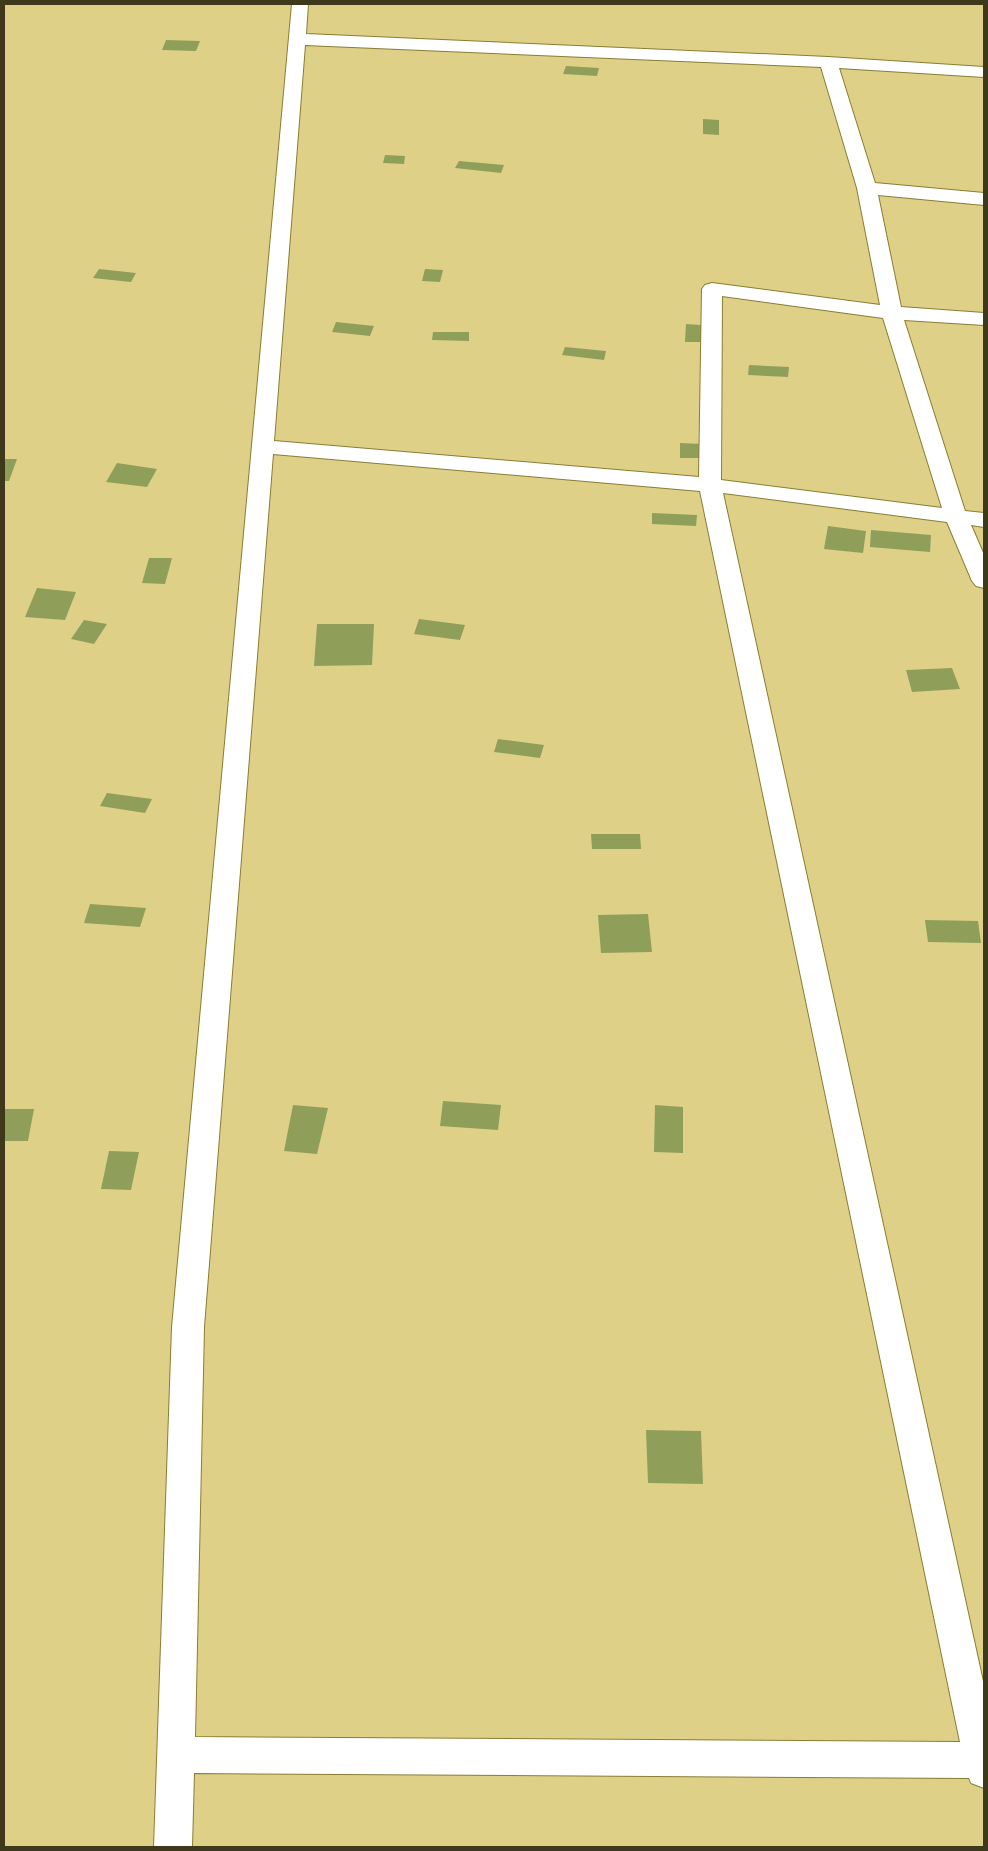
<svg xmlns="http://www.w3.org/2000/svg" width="988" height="1851" font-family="Rubik,sans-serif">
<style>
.building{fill:#8f9f5a}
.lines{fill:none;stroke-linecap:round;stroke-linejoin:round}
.minor-casing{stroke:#8a7d33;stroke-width:2}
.minor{fill:#fff;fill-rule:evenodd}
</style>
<rect width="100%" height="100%" fill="#ded187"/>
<!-- building -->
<g class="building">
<path d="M166,40L200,41L196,51L162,50Z"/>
<path d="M566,66L599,68L597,76L563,74Z"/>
<path d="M703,119L719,120V135L703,134Z"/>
<path d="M385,155L405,156L404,164L383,163Z"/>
<path d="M459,161L504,165L501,173L455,168Z"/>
<path d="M99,269L136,273L131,282L93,278Z"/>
<path d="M425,269L443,270L440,282L422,281Z"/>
<path d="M336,322L374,326L370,336L332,332Z"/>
<path d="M686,324L701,325V342H685Z"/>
<path d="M433,332H469V341L432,340Z"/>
<path d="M565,347L606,351L604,360L562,355Z"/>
<path d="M749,365L789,367L788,377L748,375Z"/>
<path d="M680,443L703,444V458H680Z"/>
<path d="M4,459H17L9,481H4Z"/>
<path d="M117,463L157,469L147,487L106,482Z"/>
<path d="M652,513L697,515L696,526L652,524Z"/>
<path d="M828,526L866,531L863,553L824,549Z"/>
<path d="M871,530L931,535L930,552L870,547Z"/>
<path d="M149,558H172L165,584L142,583Z"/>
<path d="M37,588L76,592L65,620L25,617Z"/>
<path d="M419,619L465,625L460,640L414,634Z"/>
<path d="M84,620L107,624L94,644L71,639Z"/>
<path d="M317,624H374L372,665L314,666Z"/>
<path d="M952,668L960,689L912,692L906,670Z"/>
<path d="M498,739L544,745L540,758L494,752Z"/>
<path d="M107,793L152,799L145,813L100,806Z"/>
<path d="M591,834H640L641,849H592Z"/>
<path d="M90,904L146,908L140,927L84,923Z"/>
<path d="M648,914L652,952L601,953L598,915Z"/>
<path d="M925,920L978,921L981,943L928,942Z"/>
<path d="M443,1101L501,1105L498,1130L440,1126Z"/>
<path d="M293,1105L328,1108L317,1154L284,1151Z"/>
<path d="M655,1105L683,1107V1153L654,1152Z"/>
<path d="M4,1109H34L28,1141H4Z"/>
<path d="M109,1151L139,1152L131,1190L101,1189Z"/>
<path d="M646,1430L701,1431L703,1484L648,1483Z"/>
</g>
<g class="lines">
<defs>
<path id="minor" d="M292,4H308L306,34L828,57L984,67V77L839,68L875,183L984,193V205L878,195L901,307L984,313V325L904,320L965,511L984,513V527L971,525L984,555V588L976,586L972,581L947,522L723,493L984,1686V1788L971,1783L969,1778L194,1773L192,1847H154L172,1327ZM305,45L821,67L857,188L880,305L712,283L705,285L702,289L699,477L274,441ZM722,296L883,318L942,508L721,480ZM273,454L700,491L960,1742L195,1737L204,1327Z"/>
</defs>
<!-- minor casing -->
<use href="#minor" class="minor-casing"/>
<!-- minor -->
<use href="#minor" class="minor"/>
</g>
<!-- border -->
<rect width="988" height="1851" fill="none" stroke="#3f391b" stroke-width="10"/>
</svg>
